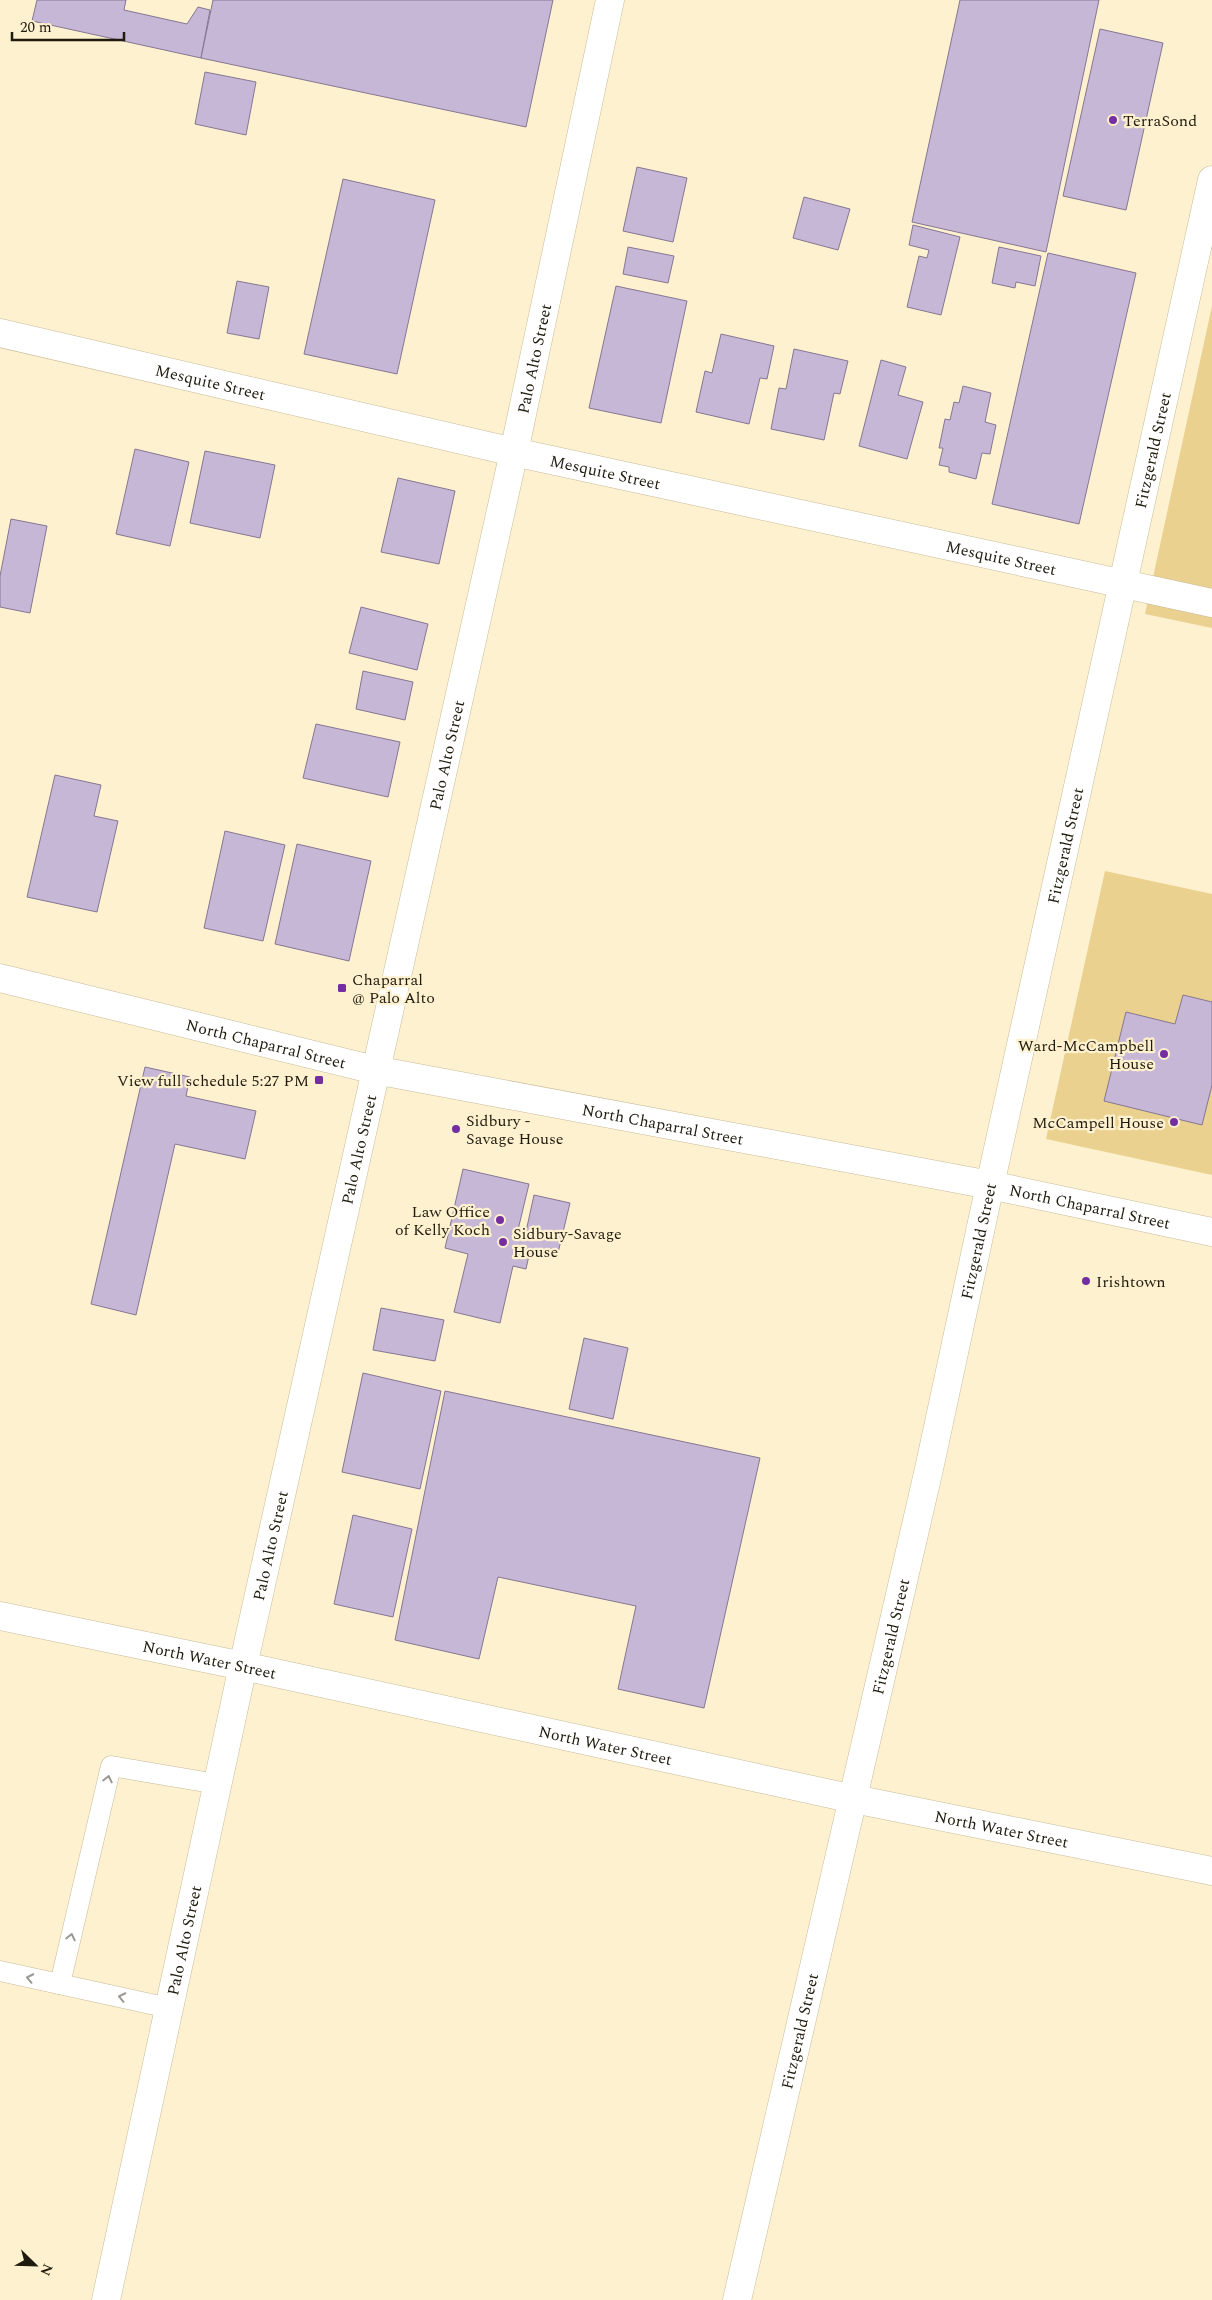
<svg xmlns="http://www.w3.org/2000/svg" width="1212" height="2300" font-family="Spectral,serif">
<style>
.green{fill:#ead18f}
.building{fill:#c7b7d6;stroke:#857693}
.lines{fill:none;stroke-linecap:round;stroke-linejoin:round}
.lane-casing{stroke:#c7bb9a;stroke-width:21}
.street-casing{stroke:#c7bb9a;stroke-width:29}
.secondary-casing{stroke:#c7bb9a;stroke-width:29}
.lane{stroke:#fff;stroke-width:20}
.street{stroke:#fff;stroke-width:28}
.secondary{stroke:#fff;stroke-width:28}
.oneway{stroke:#9a9893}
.poi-dot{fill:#742ea1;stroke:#fef1cf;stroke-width:2}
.labels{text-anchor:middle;stroke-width:4.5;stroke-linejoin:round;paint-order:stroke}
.poi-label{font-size:16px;fill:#1f1b0e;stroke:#fef1cf;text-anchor:start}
.street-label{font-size:16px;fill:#1f1b0e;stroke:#fef1cf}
</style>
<rect width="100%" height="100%" fill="#fef1cf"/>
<!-- green -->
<g class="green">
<path d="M1212,306V628L1145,614Z"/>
<path d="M1105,871L1212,894V1175L1046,1139Z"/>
</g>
<!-- building -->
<g class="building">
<path d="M37,0H126L124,10L187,24L198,7L210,10L201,58L32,21Z"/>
<path d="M213,0H553L526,127L201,58Z"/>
<path d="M960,0H1099L1046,252L912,222Z"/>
<path d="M1100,29L1163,43L1126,210L1063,196Z"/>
<path d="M205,72L256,82L246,135L195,124Z"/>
<path d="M637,167L687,178L673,242L623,231Z"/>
<path d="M343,179L435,200L397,374L304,354Z"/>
<path d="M804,197L850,209L838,250L793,238Z"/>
<path d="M913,225L960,237L941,315L907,307L919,256L927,258L929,250L909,245Z"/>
<path d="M628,247L674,256L668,283L623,274Z"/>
<path d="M999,247L1041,256L1035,286L1016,282L1015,288L992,283Z"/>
<path d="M1048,253L1136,273L1079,524L992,504Z"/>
<path d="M237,281L269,287L259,339L227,333Z"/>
<path d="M616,286L687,301L661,423L589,408Z"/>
<path d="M721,334L774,346L767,379L760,378L749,424L696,412L705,371L712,373Z"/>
<path d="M794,349L848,361L840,394L834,393L824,440L771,429L779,388L786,389Z"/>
<path d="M881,360L906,367L898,395L923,402L907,459L859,446Z"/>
<path d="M963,386L991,393L985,422L996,425L990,454L982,453L976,479L949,472V467L939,465L943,448H939L945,419L950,420L954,402L959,403Z"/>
<path d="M135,449L189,462L170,546L116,534Z"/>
<path d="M205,451L275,465L260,538L190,523Z"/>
<path d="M398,478L455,491L439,564L381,552Z"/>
<path d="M11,519L47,526L30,613L0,607V576Z"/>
<path d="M361,607L428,624L417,670L349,653Z"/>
<path d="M363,671L413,682L405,720L356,709Z"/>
<path d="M316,724L400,742L388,797L303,778Z"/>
<path d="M55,775L101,785L94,816L118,821L97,912L27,897Z"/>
<path d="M225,831L285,845L263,941L204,928Z"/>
<path d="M297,844L371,861L349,961L275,944Z"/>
<path d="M1183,995L1212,1002V1085L1202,1125L1104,1101L1126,1012L1175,1024Z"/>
<path d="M145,1067L190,1077L186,1096L256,1111L245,1159L175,1144L136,1315L91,1304Z"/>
<path d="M463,1169L529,1184L517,1234L525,1236L534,1195L570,1203L557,1257L530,1251L526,1269L513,1266L500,1323L454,1312L468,1254L445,1248Z"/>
<path d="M381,1308L444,1320L435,1361L373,1350Z"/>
<path d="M584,1338L628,1348L613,1419L569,1409Z"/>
<path d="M363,1373L441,1391L420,1489L342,1472Z"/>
<path d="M445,1391L760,1458L704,1708L618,1689L636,1606L498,1577L479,1659L395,1640Z"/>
<path d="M353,1515L412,1529L393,1617L334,1604Z"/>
</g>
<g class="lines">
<defs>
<g id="lane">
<path d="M0,1971L169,2008"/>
<path d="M60,1984L111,1766L217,1784"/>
</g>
<g id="street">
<path id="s1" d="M0,333L514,452L1212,603"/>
<path id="s2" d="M0,978L375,1070L990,1185L1212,1232"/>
<path id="s3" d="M106,2300L243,1666L514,452L610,0"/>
<path id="s4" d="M737,2300L929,1469L990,1185L1212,180"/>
</g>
<g id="secondary">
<path id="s5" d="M0,1616L243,1666L854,1799L1212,1871"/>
</g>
</defs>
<!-- lane casing -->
<use href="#lane" class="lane-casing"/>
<!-- street casing -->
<use href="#street" class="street-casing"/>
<!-- secondary casing -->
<use href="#secondary" class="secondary-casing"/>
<!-- lane -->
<use href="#lane" class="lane"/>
<!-- street -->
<use href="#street" class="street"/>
<!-- secondary -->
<use href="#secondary" class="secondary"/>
</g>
<!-- one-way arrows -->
<defs><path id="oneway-chevron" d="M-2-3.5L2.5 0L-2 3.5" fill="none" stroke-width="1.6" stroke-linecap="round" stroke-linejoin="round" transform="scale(1.25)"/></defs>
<g class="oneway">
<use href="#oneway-chevron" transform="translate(108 1779) rotate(-77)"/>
<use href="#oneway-chevron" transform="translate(71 1937) rotate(-77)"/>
<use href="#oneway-chevron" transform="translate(30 1978) rotate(-168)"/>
<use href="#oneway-chevron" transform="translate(122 1997) rotate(-168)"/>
</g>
<!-- markers -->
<g class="poi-dot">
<circle cx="1113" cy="120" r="5"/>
<rect x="337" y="983" width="10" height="10" rx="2.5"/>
<circle cx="1164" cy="1054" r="5"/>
<rect x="314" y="1075" width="10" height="10" rx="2.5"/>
<circle cx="1174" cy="1122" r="5"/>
<circle cx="456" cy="1129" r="5"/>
<circle cx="500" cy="1220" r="5"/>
<circle cx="503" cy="1242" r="5"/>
<circle cx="1086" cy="1281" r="5"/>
</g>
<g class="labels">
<!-- poi labels -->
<g class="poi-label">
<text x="1123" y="126">TerraSond</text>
<text x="352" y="985">Chaparral<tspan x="352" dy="18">@ Palo Alto</tspan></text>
<text x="1154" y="1051" text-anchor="end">Ward-McCampbell<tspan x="1154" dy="18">House</tspan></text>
<text x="309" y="1086" text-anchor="end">View full schedule 5:27 PM</text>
<text x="466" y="1126">Sidbury -<tspan x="466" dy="18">Savage House</tspan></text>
<text x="1164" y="1128" text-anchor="end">McCampell House</text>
<text x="490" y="1217" text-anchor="end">Law Office<tspan x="490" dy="18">of Kelly Koch</tspan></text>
<text x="513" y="1239">Sidbury-Savage<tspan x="513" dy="18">House</tspan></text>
<text x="1096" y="1287">Irishtown</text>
</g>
<!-- street labels -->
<g class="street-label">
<text dy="6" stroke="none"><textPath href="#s3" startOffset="1988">Palo Alto Street</textPath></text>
<text dy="6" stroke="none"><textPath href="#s1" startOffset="216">Mesquite Street</textPath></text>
<text dy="6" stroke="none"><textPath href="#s4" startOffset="1896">Fitzgerald Street</textPath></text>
<text dy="6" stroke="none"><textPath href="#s1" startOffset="621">Mesquite Street</textPath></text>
<text dy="6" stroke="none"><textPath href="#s1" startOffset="1026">Mesquite Street</textPath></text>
<text dy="6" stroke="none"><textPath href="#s3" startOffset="1582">Palo Alto Street</textPath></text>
<text dy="6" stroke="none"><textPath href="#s4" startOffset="1491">Fitzgerald Street</textPath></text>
<text dy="6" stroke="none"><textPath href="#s2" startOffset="274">North Chaparral Street</textPath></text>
<text dy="6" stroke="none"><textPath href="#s2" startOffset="679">North Chaparral Street</textPath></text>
<text dy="6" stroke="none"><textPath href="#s3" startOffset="1178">Palo Alto Street</textPath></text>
<text dy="6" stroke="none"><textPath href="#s2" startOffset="1114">North Chaparral Street</textPath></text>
<text dy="6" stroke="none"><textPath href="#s4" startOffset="1086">Fitzgerald Street</textPath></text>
<text dy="6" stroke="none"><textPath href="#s3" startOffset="772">Palo Alto Street</textPath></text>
<text dy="6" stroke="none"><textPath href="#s4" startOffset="681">Fitzgerald Street</textPath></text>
<text dy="6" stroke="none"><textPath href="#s5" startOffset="214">North Water Street</textPath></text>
<text dy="6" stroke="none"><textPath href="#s5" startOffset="619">North Water Street</textPath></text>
<text dy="6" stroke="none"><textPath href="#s5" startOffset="1024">North Water Street</textPath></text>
<text dy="6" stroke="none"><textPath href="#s3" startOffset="368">Palo Alto Street</textPath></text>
<text dy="6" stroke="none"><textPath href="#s4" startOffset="276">Fitzgerald Street</textPath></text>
</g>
</g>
<!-- north arrow -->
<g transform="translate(35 2265) rotate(113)" stroke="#fef1cf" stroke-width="4" paint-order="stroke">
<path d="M0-4L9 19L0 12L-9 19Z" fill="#1f1b0e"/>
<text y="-8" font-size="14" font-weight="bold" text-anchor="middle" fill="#1f1b0e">N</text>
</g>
<!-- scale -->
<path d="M12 32v8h112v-8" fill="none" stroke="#1f1b0e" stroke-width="2.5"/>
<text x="20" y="32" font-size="15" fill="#1f1b0e" stroke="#fef1cf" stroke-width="4" paint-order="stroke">20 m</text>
</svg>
